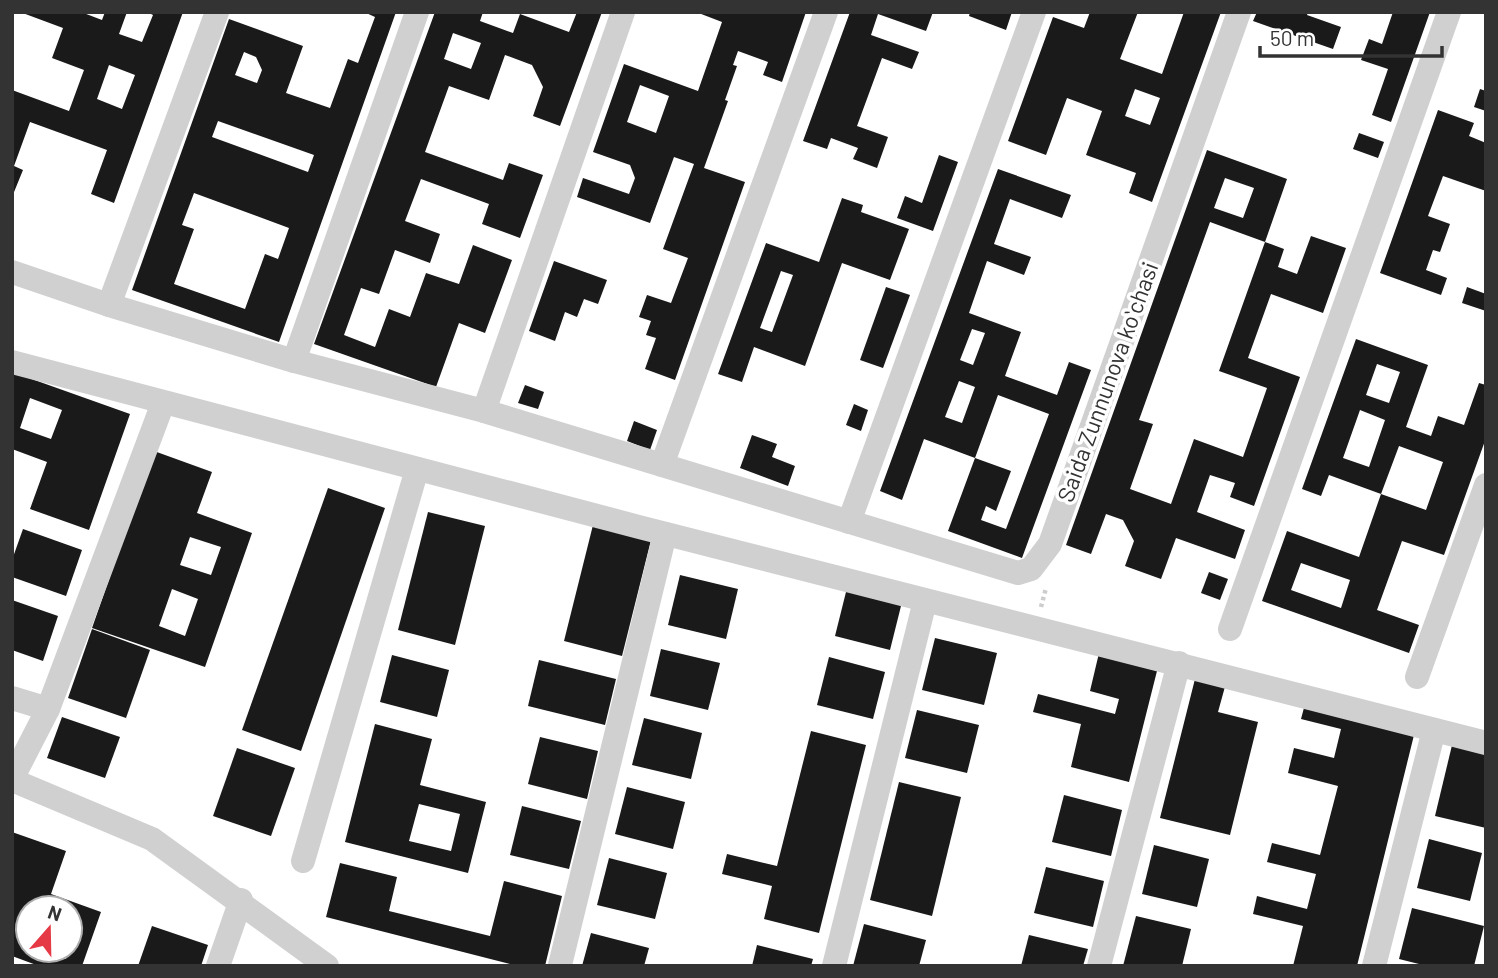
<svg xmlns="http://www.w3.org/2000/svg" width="1498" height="978" font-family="Barlow,sans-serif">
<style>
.building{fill:#1a1a1a;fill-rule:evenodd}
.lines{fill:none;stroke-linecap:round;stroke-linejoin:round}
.path{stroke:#cdcdcd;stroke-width:4.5;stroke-dasharray:3.5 3.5;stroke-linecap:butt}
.minor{stroke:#d0d0d0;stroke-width:24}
.labels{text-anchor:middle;stroke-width:7;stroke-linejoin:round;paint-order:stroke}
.street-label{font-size:23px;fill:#333;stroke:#fff}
</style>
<rect width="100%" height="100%" fill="#fff"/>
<!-- building -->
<g class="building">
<path d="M20,12H81L102,20L105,12H127L119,34L142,42L153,15L147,12H183L114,203L91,194L107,150L30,122L14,166L23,170L12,197V90L69,111L84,70L52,58L63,28ZM109,65L135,75L122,109L97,99Z"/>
<path d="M364,12H396L279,342L132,290L229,19L303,46L286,93L330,108L348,59L358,63L375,17ZM244,52L256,57L262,70L257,83L235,75ZM218,121L314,155L308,172L212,137ZM194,193L289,228L278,259L265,254L245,309L174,284L194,229L182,225Z"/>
<path d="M435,12H483L480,21L513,33L520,14L569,32L577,12H602L560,126L533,116L543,87L532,65L505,55L489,100L449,86L425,152L503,180L509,163L543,175L520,238L482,224L489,204L421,179L405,221L440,234L430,263L395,250L379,294L361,288L344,335L375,347L389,309L410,317L426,273L459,284L473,245L512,260L485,333L459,323L436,387L314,344ZM453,33L481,43L471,69L444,59Z"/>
<path d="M696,12H806L782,82L763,75L768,62L738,51L733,65L737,66L725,100L728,101L704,168L745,182L675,380L645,369L656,338L646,335L651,321L639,317L647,295L671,303L688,258L663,249L694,164L674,157L650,223L577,197L583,178L629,194L635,178L630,165L593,152L624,64L698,91L722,22ZM640,85L669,96L656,133L627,122Z"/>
<path d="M850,12H933L926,31L878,14L871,35L919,52L912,69L882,58L857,126L888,137L877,168L853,159L858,148L831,138L827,149L803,141Z"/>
<path d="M970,12H1012L1006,30L969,16Z"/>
<path d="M1090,12H1138L1120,59L1162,74L1184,12H1221L1152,202L1129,193L1136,173L1086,155L1102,111L1067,98L1046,155L1008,141L1053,17L1084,28ZM1135,89L1160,98L1150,125L1125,116Z"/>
<path d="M1257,12H1308L1307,15L1341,27L1333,49L1253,21Z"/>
<path d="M1393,12H1430L1391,122L1372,115L1388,69L1361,60L1369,39L1382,44Z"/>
<path d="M1480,89L1486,91V111L1474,107Z"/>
<path d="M1438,110L1474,123L1469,136L1486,143V191L1443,176L1428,216L1450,224L1440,252L1433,250L1426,270L1447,278L1441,295L1380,273Z"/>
<path d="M1359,133L1384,142L1378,158L1353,149Z"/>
<path d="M1207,150L1287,179L1265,242L1210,222L1139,420L1153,424L1130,489L1171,504L1194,439L1243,457L1267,388L1219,371L1265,242L1284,249L1278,267L1297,274L1311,236L1346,248L1323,313L1271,294L1248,358L1300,377L1254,506L1230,497L1235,483L1210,475L1197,512L1245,530L1235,559L1176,538L1161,579L1125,566L1134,541L1123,520L1106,514L1091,554L1066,545ZM1225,178L1254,188L1243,218L1214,208Z"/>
<path d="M939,155L958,162L933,231L897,218L905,196L922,203Z"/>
<path d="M998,169L1071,195L1062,218L1010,199L994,244L1031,257L1024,275L987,261L969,313L1021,332L1005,376L1057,395L1069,362L1091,370L1022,558L948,531L975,458L1011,471L996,511L986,506L981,520L1006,529L1049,414L998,395L975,458L924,439L902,500L880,491ZM972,329L985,333L973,365L960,360ZM959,381L975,387L962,423L945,417Z"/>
<path d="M842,198L863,205L861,212L909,229L890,280L842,263L805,366L754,347L742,382L718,374L766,243L819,262ZM781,271L793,275L772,332L760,328Z"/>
<path d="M554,261L607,280L598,304L584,299L577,317L565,312L555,341L529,331Z"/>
<path d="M886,287L910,295L883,368L860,360Z"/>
<path d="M1467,287L1486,294V311L1462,303Z"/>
<path d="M1356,339L1428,365L1406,427L1431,436L1438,416L1464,425L1479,383L1486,385V438L1444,555L1402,541L1377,610L1419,625L1409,653L1262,601L1287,531L1359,557L1381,494L1426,510L1443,462L1399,446L1381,494L1329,475L1321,496L1302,489ZM1377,364L1400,372L1389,403L1366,395ZM1360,410L1385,420L1369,467L1343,458ZM1301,563L1350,580L1341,608L1291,590Z"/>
<path d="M12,372L130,414L89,530L30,509L47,462L12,449ZM30,398L62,410L51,439L20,428Z"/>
<path d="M525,385L544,392L538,409L518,403Z"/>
<path d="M854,404L868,410L861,431L846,425Z"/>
<path d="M634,421L657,430L650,450L627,441Z"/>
<path d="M752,435L777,444L772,457L795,466L788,486L740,468Z"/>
<path d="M154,451L212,472L197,513L252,533L205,667L92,628ZM190,537L221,547L211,575L180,565ZM172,589L198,599L185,636L159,626Z"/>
<path d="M328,488L385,508L301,751L242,730Z"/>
<path d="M428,512L485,526L455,645L398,630Z"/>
<path d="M593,525L651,540L622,656L564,641Z"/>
<path d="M23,529L82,550L66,596L12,577V560Z"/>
<path d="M1209,572L1228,579L1220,600L1201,593Z"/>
<path d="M680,575L738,589L726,639L668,625Z"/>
<path d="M847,588L902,602L890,650L835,636Z"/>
<path d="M12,600L58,616L43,661L12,650Z"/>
<path d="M92,629L150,650L126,718L68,698Z"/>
<path d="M935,638L997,653L984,705L922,690Z"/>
<path d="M661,649L720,663L708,710L650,696Z"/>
<path d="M1099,653L1158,667L1129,782L1071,767L1081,724L1033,712L1038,694L1115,714L1119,699L1090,691Z"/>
<path d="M392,655L449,670L437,717L380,702Z"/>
<path d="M829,657L885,672L873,719L817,705Z"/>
<path d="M539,660L616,679L605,725L528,706Z"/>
<path d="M1196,675L1226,683L1218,712L1258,722L1230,835L1160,818Z"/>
<path d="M1305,704L1415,731L1357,966H1293L1303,926L1253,914L1257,896L1307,909L1316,874L1267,862L1272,843L1320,855L1338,786L1288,773L1294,748L1334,758L1341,729L1301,719Z"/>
<path d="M917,710L979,725L967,773L905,758Z"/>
<path d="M62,717L120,737L105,778L47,758Z"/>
<path d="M644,718L702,733L691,779L632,765Z"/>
<path d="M375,724L432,739L420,785L486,802L468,873L345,842ZM419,804L460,814L451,851L409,841Z"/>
<path d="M811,731L866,745L819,933L764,919L772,886L722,874L727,854L777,866Z"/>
<path d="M540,737L598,751L587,799L528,784Z"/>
<path d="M1453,741L1486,749V828L1435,816Z"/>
<path d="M237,748L295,768L271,836L213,816Z"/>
<path d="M899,782L961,797L932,916L870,900Z"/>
<path d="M627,787L685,802L673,849L615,834Z"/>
<path d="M1064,795L1122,810L1111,856L1052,842Z"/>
<path d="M522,806L581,821L569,869L510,855Z"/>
<path d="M12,832L66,851L51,894L101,912L82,966H39L12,956ZM28,908H70V924L77,927L66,959L42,950H28Z"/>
<path d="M1429,839L1482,853L1470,901L1417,888Z"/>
<path d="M1154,845L1209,859L1197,907L1142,894Z"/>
<path d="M609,858L667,873L655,919L597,905Z"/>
<path d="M340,863L397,877L389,911L490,936L504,881L562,896L545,966H518L326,917Z"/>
<path d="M1046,867L1104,881L1093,927L1034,913Z"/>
<path d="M1412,908L1484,926L1474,966H1427L1399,959Z"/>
<path d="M1136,916L1191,929L1182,966H1123Z"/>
<path d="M864,924L926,940L919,966H853Z"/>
<path d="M152,926L208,945L201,966H138Z"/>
<path d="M591,933L649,948L644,966H582Z"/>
<path d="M1029,935L1088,949L1083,966H1021Z"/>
<path d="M757,945L813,959L811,966H752Z"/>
</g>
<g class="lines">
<!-- path -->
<path class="path" d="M1041,607L1046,588"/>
<!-- minor -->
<g class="minor">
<path d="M12,272L109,305L294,361L417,12"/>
<path d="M109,305L217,12"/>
<path d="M294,361L484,411L1018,573L1031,569L1050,544L1239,12"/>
<path d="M12,362L639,527L1486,743"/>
<path d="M484,411L623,12"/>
<path d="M662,465L826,12"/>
<path d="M849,522L1034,12"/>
<path d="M1230,629L1449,12"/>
<path d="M1417,677L1486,485"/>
<path d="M12,698L48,709"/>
<path d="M12,779L48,709L163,403"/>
<path d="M12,780L152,839L327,966"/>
<path d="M303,861L417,469"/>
<path d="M560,965L665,534"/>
<path d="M218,966L241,900"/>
<path d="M834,966L925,601"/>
<path d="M1099,966L1179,663"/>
<path d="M1374,966L1434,730"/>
</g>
</g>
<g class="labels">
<!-- street labels -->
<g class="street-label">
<text transform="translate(1108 382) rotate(-70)" y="8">Saida Zunnunova koʻchasi</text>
</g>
</g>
<!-- border -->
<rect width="1498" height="978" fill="none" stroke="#333333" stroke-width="28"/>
<!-- north arrow -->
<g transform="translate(49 929) rotate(20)"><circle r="33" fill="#ffffff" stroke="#adadad" stroke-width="2"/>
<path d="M0-5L12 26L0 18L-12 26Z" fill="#e63946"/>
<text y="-10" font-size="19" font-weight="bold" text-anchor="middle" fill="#333333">N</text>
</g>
<!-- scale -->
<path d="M1260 46v10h182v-10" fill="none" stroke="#333333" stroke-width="3.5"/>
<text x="1270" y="46" font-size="21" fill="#333333" stroke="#ffffff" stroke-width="5" paint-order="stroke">50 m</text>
</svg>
